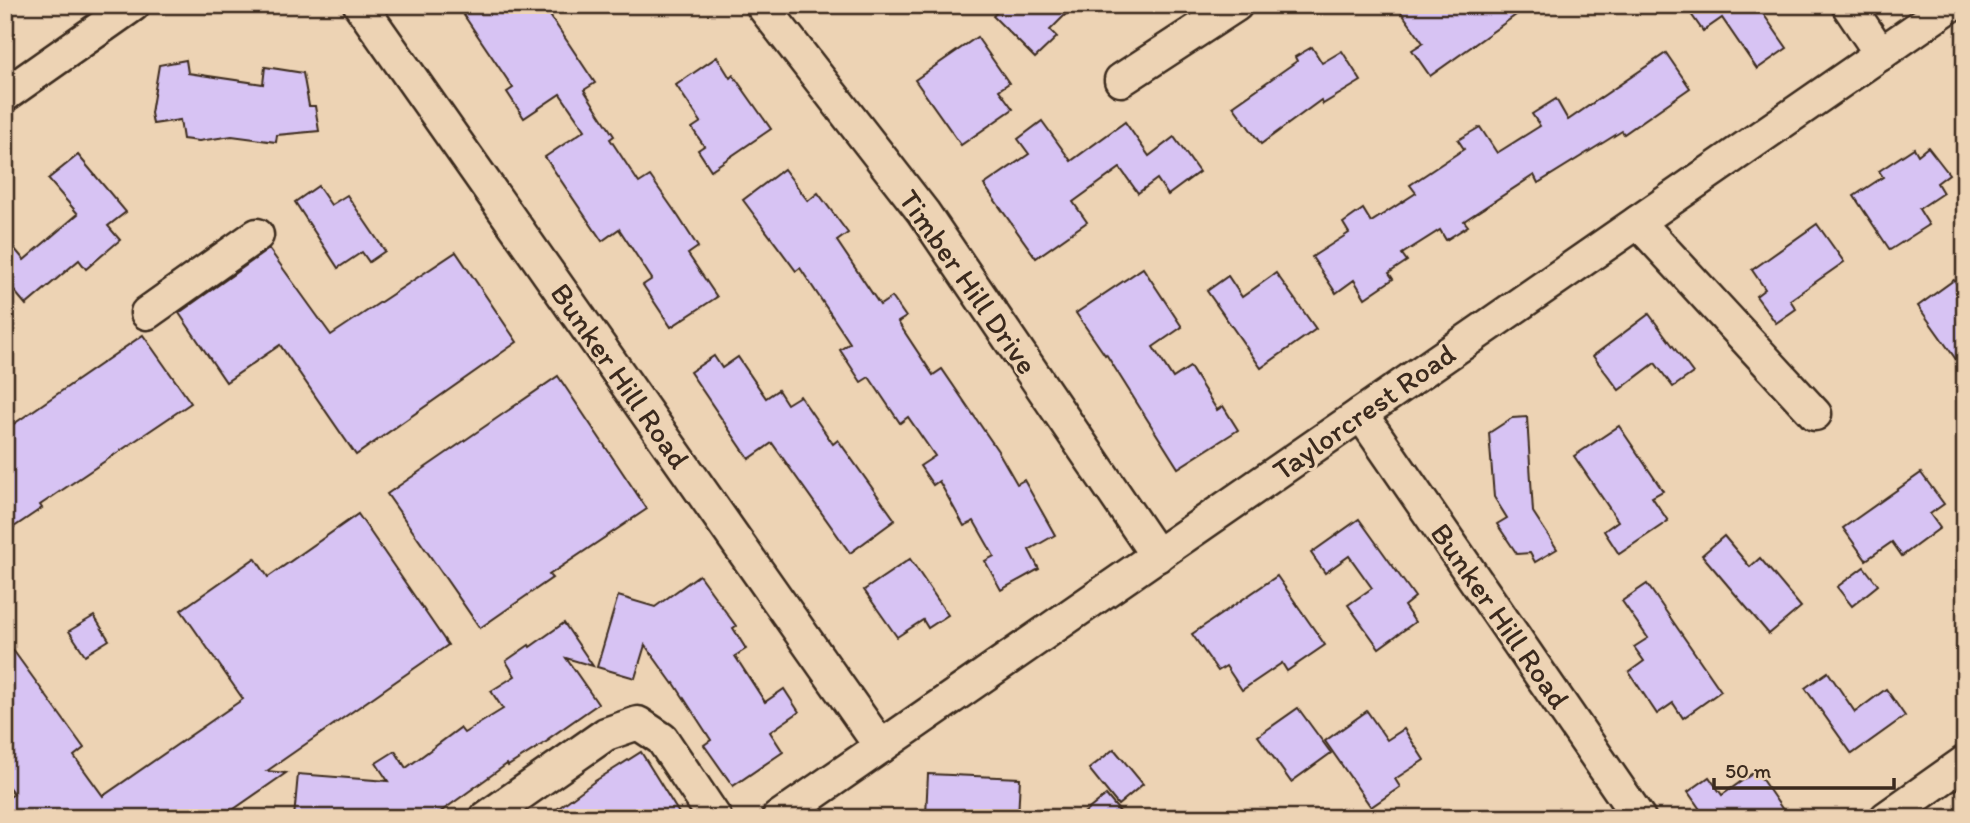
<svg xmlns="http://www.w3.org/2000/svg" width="1970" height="823" font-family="Itim,sans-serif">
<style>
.building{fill:#d7c3f3;stroke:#3b2a1e;stroke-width:2}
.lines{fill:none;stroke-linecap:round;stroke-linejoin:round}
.minor-casing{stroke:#3b2a1e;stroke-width:37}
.minor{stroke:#edd3b4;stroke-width:32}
.labels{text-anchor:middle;stroke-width:6;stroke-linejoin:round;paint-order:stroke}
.street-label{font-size:30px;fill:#3b2a1e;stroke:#edd3b4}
</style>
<rect width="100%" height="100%" fill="#edd3b4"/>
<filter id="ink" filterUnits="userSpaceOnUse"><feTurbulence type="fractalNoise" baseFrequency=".0143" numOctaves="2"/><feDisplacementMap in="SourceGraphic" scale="14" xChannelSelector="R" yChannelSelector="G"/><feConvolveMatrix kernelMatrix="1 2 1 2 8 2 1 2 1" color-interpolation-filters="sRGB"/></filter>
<g filter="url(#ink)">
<!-- building -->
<g class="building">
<path d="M457,5H543L595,83L584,90L614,136L610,139L639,183L650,176L678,216L698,247L688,254L717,297L671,327L643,285L652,279L619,229L602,241L545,157L585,130L560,94L524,118L507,92L513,88Z"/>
<path d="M1004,5H1075L1050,30L1057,37L1035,58L993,16Z"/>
<path d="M1396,5H1530L1430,76L1412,50L1423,43Z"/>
<path d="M1704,5H1757L1787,48L1757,69L1722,18L1703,31L1691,14Z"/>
<path d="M977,37L1009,83L999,90L1013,109L961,145L915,80Z"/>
<path d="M1312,47L1322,63L1342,51L1361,81L1323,104L1321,100L1261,144L1233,106L1297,61L1295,57Z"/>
<path d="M1666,53L1690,88L1624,134L1622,131L1538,183L1534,175L1464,221L1468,226L1446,240L1440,230L1402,254L1407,261L1389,273L1393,279L1365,298L1354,280L1336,293L1312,257L1349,233L1343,223L1363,209L1371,222L1416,193L1410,185L1464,149L1458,140L1480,127L1497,153L1540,126L1532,114L1556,99L1568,120Z"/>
<path d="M717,57L730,78L733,75L771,129L711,170L698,150L704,146L692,128L701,122L676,85Z"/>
<path d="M186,60L188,73L263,84L265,67L303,73L309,106H315L319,131L277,135L276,142L232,136L199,141L183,139L180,120L153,124L151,113L159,65Z"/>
<path d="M1042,121L1071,161L1125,122L1149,156L1174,137L1199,172L1168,195L1157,179L1138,193L1120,168L1073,202L1087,222L1036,258L984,185L1029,154L1018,139Z"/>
<path d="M1928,147L1949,174L1937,183L1943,193L1919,209L1929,225L1890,250L1854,196L1883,177L1879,171L1914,148L1918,155Z"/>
<path d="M78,155L126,212L108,226L120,240L86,269L79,260L26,305L5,280V237L24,260L78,214L48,179Z"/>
<path d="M784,169L808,201L818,193L848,233L837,241L880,305L892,297L906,317L898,322L933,375L942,369L998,451L1017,484L1024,480L1055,535L1029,550L1039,569L1001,590L985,561L994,556L974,521L964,526L939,481L933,485L920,466L935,456L908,417L900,423L869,377L861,382L840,350L850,343L800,268L796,271L743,200Z"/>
<path d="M318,186L331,205L347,195L385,251L369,262L362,252L338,268L295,202Z"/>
<path d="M1817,224L1844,262L1790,300L1796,309L1776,323L1756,296L1765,289L1752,270Z"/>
<path d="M269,249L331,335L456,252L517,342L356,455L280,345L226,382L179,313Z"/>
<path d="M1143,268L1182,327L1153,347L1173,378L1190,367L1217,410L1223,406L1238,430L1178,468L1106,354L1105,355L1076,313Z"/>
<path d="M1276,273L1316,329L1261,368L1207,291L1228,276L1242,297Z"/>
<path d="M1954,280L1965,295V372L1918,306Z"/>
<path d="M1649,314L1693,373L1673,387L1655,363L1619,390L1593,356Z"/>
<path d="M143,335L191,403L40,505L42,508L5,533V430Z"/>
<path d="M714,356L722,368L738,357L766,398L778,390L787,404L800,396L833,444L838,440L895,520L850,553L772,443L749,459L690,372Z"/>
<path d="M558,376L647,509L549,575L552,578L480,628L387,494Z"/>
<path d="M1527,417L1533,512L1557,549L1535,562L1530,553L1517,554L1497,524L1507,518L1494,497L1489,433L1512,418Z"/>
<path d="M1619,426L1663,491L1652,497L1668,521L1619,554L1604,531L1618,521L1574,456Z"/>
<path d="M1921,473L1944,504L1930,514L1940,528L1902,556L1892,542L1866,560L1843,528Z"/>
<path d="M358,514L448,645L267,771L286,773L221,818H13L5,808V800L14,794L5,782V639L84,748L74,756L103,796L243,699L181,610L255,558L268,577Z"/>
<path d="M1359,519L1415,597L1404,606L1415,622L1379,648L1348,605L1372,588L1349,556L1325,573L1311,553Z"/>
<path d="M1724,536L1750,567L1760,558L1801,607L1769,634L1702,555Z"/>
<path d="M910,559L948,615L928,628L923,620L897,637L864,590Z"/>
<path d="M1864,567L1878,585L1852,606L1837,587Z"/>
<path d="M699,575L736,626L733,628L746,649L735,656L765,702L784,689L799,712L770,732L783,752L733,786L704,745L711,740L674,683L673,684L645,645L635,678L597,667L618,596L655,607Z"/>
<path d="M1277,576L1325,645L1287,671L1282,663L1242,690L1226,666L1218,671L1192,634Z"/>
<path d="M1647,584L1721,691L1683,718L1673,703L1657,714L1629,672L1644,661L1634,647L1648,638L1622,601Z"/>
<path d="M94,616L109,640L85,655L69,631Z"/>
<path d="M564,623L593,666L566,658L598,704L548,739L549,740L508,766L507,764L432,818H294L298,774L388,781L376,763L395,751L406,768L460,728L464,733L503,709L491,691L515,676L506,661L529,645L530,647Z"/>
<path d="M1828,672L1855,712L1886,689L1905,716L1852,754L1805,688Z"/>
<path d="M1298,708L1331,753L1291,782L1258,736Z"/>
<path d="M1367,711L1387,740L1404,729L1424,760L1395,779L1400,787L1371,807L1325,741Z"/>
<path d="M1114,749L1143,784L1118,805L1089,769Z"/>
<path d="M641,752L682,818H545L595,781Z"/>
<path d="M1756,771L1783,810L1772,818H1706L1688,792L1709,777L1722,795Z"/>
<path d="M928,774L1020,778L1018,818L926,815Z"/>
<path d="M1106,795L1125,818H1078Z"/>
</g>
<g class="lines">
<defs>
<g id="minor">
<path d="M360,5L881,747"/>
<path d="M762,5L923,212L1157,556"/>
<path d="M1848,5L1881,54"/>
<path d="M1121,80L1236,5"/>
<path d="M5,95L133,5"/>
<path d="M1638,222L1815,414"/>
<path d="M147,313L257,235"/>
<path d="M1361,414L1639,818"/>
<path d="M486,818L606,734L638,723L662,739L715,818"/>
<path d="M778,818L1951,5"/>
<path d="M1886,818L1965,762"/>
</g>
</defs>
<!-- minor casing -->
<use href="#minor" class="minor-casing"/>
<!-- minor -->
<use href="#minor" class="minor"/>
</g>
</g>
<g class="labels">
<!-- street labels -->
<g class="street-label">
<text transform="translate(968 282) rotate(55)" y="10">Timber Hill Drive</text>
<text transform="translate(620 376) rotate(55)" y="10">Bunker Hill Road</text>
<text transform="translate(1364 412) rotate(-35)" y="10">Taylorcrest Road</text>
<text transform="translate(1500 616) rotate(55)" y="10">Bunker Hill Road</text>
</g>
</g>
<!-- margin -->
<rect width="1970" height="823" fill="none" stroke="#edd3b4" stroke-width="28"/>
<rect x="14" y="14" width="1942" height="795" fill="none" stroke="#3b2a1e" stroke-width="2.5" filter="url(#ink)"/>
<!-- scale -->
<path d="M1714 778v10h180v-10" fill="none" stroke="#3b2a1e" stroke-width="3.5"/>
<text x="1725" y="778" font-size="21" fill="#3b2a1e" stroke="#edd3b4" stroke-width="5" paint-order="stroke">50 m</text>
</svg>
